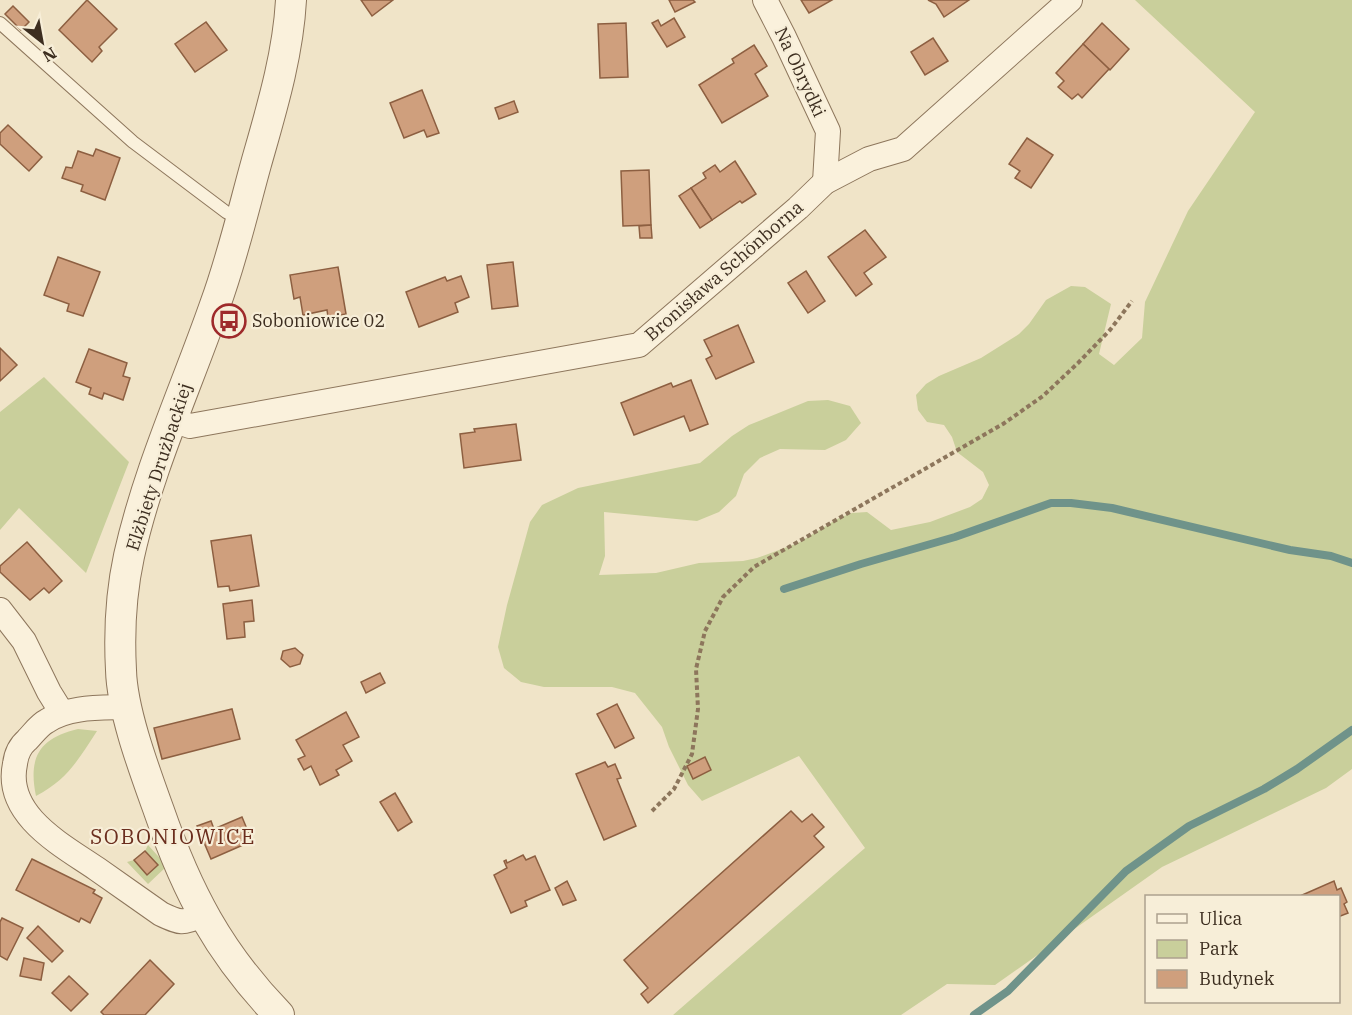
<svg xmlns="http://www.w3.org/2000/svg" width="1352" height="1015" font-family="'IBM Plex Serif',serif">
<style>
.green{fill:#c9cf9b}
.lines{fill:none;stroke-linecap:round;stroke-linejoin:round}
.stream{stroke:#6f938a;stroke-width:8}
.building{fill:#cf9f7d;stroke:#8d5f41;stroke-width:1.5}
.service-casing{stroke:#8d765c;stroke-width:14}
.minor-casing{stroke:#8d765c;stroke-width:26}
.tertiary-casing{stroke:#8d765c;stroke-width:32}
.path{stroke:#8d765c;stroke-width:4;stroke-dasharray:4.5 3;stroke-linecap:butt}
.service{stroke:#faf1dc;stroke-width:12}
.minor{stroke:#faf1dc;stroke-width:24}
.tertiary{stroke:#faf1dc;stroke-width:30}
.labels{text-anchor:middle;stroke-width:4.5;stroke-linejoin:round;paint-order:stroke}
.street-label{font-size:18px;fill:#3d2e20;stroke:#f7eed8}
.poi-label{font-size:18px;fill:#3d2e20;stroke:#f7eed8;text-anchor:start}
.quarter-label{font-size:21px;letter-spacing:1.5px;fill:#6b2e1e;stroke:#f7eed8}
</style>
<rect width="100%" height="100%" fill="#f0e4c8"/>
<!-- green -->
<g class="green">
<path d="M1135,0H1352V769L1326,788L1162,867L995,985L947,984L901,1015H673L865,848L799,756L702,801L688,785L669,747L662,727L635,693L612,687H544L521,682L504,668L498,647L507,605L530,522L542,505L578,488L700,463L732,436L749,425L808,401L828,400L850,406L861,423L846,440L825,450L780,449L760,458L744,474L736,496L719,512L697,521L604,512L605,556L599,575L656,573L699,563L743,561L757,558L798,543L839,518L852,513L867,512L891,530L930,522L970,507L982,499L989,485L983,472L957,452L952,437L944,425L927,422L918,410L916,395L926,384L939,376L981,358L1019,334L1029,324L1046,300L1071,286L1085,287L1111,304L1099,354L1114,365L1142,338L1145,302L1188,211L1255,112Z"/>
<path d="M44,377L129,462L86,573L19,508L0,530V412Z"/>
<path d="M78,729L97,731C78,760 68,779 36,796C28,758 39,738 78,729Z"/>
<path d="M148,845L167,866L148,884L127,862L134,860L147,875L158,865L145,851Z"/>
</g>
<g class="lines">
<!-- stream -->
<g class="stream">
<path d="M784,589L861,564L955,537L1051,503H1071L1112,508L1290,550L1331,556L1352,563"/>
<path d="M974,1015L1008,991L1126,871L1189,826L1264,789L1297,769L1352,730"/>
</g>
</g>
<!-- building -->
<g class="building">
<path d="M87,0L117,29L99,47L102,51L92,62L59,30Z"/>
<path d="M361,0H393L372,16Z"/>
<path d="M669,0H693L695,2L675,12Z"/>
<path d="M801,0H832L809,13Z"/>
<path d="M928,0H969L944,17L936,4Z"/>
<path d="M13,6L29,22L21,30L5,14Z"/>
<path d="M674,18L685,37L667,47L652,23L658,20L661,26Z"/>
<path d="M206,22L227,50L195,72L175,44Z"/>
<path d="M626,23L628,77L600,78L598,24Z"/>
<path d="M1102,23L1129,49L1110,70L1083,44Z"/>
<path d="M933,38L948,61L925,75L911,52Z"/>
<path d="M1083,44L1109,69L1082,98L1078,94L1072,99L1058,87L1064,81L1056,73Z"/>
<path d="M754,45L767,66L755,74L768,96L722,123L699,85L734,63L732,59Z"/>
<path d="M422,90L439,133L427,137L424,130L404,138L390,103Z"/>
<path d="M514,101L518,112L499,119L495,108Z"/>
<path d="M8,125L42,157L29,171L0,144V133Z"/>
<path d="M1027,138L1053,155L1031,188L1015,178L1020,171L1009,164Z"/>
<path d="M96,149L120,158L105,200L81,191L83,185L62,178L66,167L72,168L78,151L93,156Z"/>
<path d="M735,161L756,194L742,203L740,201L712,220L691,188L706,178L703,173L715,165L720,172Z"/>
<path d="M649,170L651,225L623,226L621,171Z"/>
<path d="M691,188L712,220L700,228L679,196Z"/>
<path d="M651,225L652,238H640L639,226Z"/>
<path d="M865,230L886,257L864,273L872,284L856,296L828,257Z"/>
<path d="M58,257L100,272L83,316L67,311L69,304L44,295Z"/>
<path d="M513,262L518,306L492,309L487,265Z"/>
<path d="M338,267L346,314L328,317L327,310L303,315L300,297L294,299L290,275Z"/>
<path d="M806,271L825,301L808,313L788,283Z"/>
<path d="M461,276L469,297L455,303L458,312L419,327L406,292L445,277L447,281Z"/>
<path d="M738,325L754,362L716,379L706,359L712,356L704,340Z"/>
<path d="M0,348L17,365L0,381Z"/>
<path d="M89,349L127,363L123,376L130,378L123,400L104,393L102,399L89,394L91,388L76,382Z"/>
<path d="M691,380L708,424L690,431L684,416L634,435L621,403L671,383L673,387Z"/>
<path d="M516,424L521,460L464,468L460,434L475,432L474,429Z"/>
<path d="M251,535L259,586L230,591L229,586L218,587L211,541Z"/>
<path d="M27,542L62,581L49,593L44,588L30,600L0,572V566Z"/>
<path d="M252,600L254,621L244,622L245,637L227,639L223,604Z"/>
<path d="M295,648L303,655L300,664L290,667L281,659L283,651Z"/>
<path d="M380,673L385,683L366,693L361,682Z"/>
<path d="M617,704L634,738L615,748L597,714Z"/>
<path d="M232,709L240,739L162,759L154,728Z"/>
<path d="M346,712L359,737L343,745L352,761L336,770L339,775L320,785L311,766L304,770L298,759L305,756L296,740Z"/>
<path d="M705,757L711,770L693,779L687,766Z"/>
<path d="M605,762L608,767L615,764L621,778L617,779L636,826L604,840L576,774Z"/>
<path d="M395,793L412,822L398,831L380,802Z"/>
<path d="M791,811L802,822L812,814L824,827L814,836L824,847L648,1003L641,994L648,988L624,960Z"/>
<path d="M242,817L252,841L211,859L197,826L211,821L214,829Z"/>
<path d="M145,851L158,865L147,875L134,860Z"/>
<path d="M523,855L526,860L535,856L550,890L525,901L527,906L511,913L494,875L507,868L504,861L506,860L507,863Z"/>
<path d="M32,859L95,890L93,893L102,898L90,923L81,918L79,922L16,890Z"/>
<path d="M567,881L576,900L563,905L555,888Z"/>
<path d="M1334,881L1337,890L1341,888L1347,902L1344,904L1348,913L1338,917V896H1300Z"/>
<path d="M2,918L23,928L7,960L0,956V922Z"/>
<path d="M38,926L63,951L52,962L27,938Z"/>
<path d="M24,958L44,963L41,980L20,976Z"/>
<path d="M150,960L174,984L145,1015H104L101,1012Z"/>
<path d="M69,976L88,994L71,1011L52,993Z"/>
</g>
<g class="lines">
<defs>
<path id="service" d="M0,23L133,142L226,212L241,220"/>
<g id="minor">
<path d="M765,0L784,37L828,131L825,182"/>
<path d="M172,420L190,426L639,345L798,208L825,182L869,159L903,149L1070,0"/>
<path d="M0,610L24,641L49,692L62,713"/>
<path d="M127,707C101,708 69,706 47,721C39,725 33,734 27,740C20,746 16,755 15,764C4,815 62,845 97,869C118,884 140,899 161,914C180,923 183,924 202,915"/>
</g>
<path id="tertiary" d="M279,1015C219,953 187,892 159,811C145,772 122,711 121,670C119,633 121,593 129,556C148,470 186,388 215,305C232,259 243,211 256,164C271,111 288,56 291,0"/>
</defs>
<!-- service casing -->
<use href="#service" class="service-casing"/>
<!-- minor casing -->
<use href="#minor" class="minor-casing"/>
<!-- tertiary casing -->
<use href="#tertiary" class="tertiary-casing"/>
<!-- path -->
<path class="path" d="M652,811L674,789L692,754L698,709L696,669L705,631L723,597L754,567L1003,424L1043,396L1078,363L1110,330L1132,301"/>
<!-- service -->
<use href="#service" class="service"/>
<!-- minor -->
<use href="#minor" class="minor"/>
<!-- tertiary -->
<use href="#tertiary" class="tertiary"/>
</g>
<!-- icons -->
<defs>
<symbol id="bus-ring" viewBox="-11 -11 22 22"><circle r="9.5" fill="#f7eed8" stroke="#9e2a2b" stroke-width="1.5"/><path d="M-5-6H5V4H4V6H2V4H-2V6H-4V4H-5ZM-3.5-4V0h7V-4ZM-3.5 1.2v1.5H-2V1.2ZM2 1.2v1.5H3.5V1.2Z" fill="#9e2a2b"/></symbol>
</defs>
<g fill-rule="evenodd">
<use href="#bus-ring" x="210" y="302" width="38" height="38"/>
</g>
<g class="labels">
<!-- street labels -->
<g class="street-label">
<text transform="translate(800 72) rotate(65)" y="6">Na Obrydki</text>
<text transform="translate(724 271) rotate(-41)" y="6">Bronisława Schönborna</text>
<text transform="translate(159 467) rotate(-72)" y="6">Elżbiety Drużbackiej</text>
</g>
<!-- poi labels -->
<g class="poi-label">
<text x="252" y="327">Soboniowice 02</text>
</g>
<!-- quarter labels -->
<g class="quarter-label">
<text x="173" y="844">SOBONIOWICE</text>
</g>
</g>
<!-- legend -->
<rect x="1145" y="895" width="195" height="108" fill="#f7eed8" stroke="#ada18e" stroke-width="1.5"/>
<rect x="1157" y="914" width="30" height="9" fill="#faf1dc" stroke="#ada18e" stroke-width="1.5"/>
<text x="1199" y="925" font-size="18" fill="#3d2e20">Ulica</text>
<rect x="1157" y="940" width="30" height="18" fill="#c9cf9b" stroke="#ada18e" stroke-width="1.5"/>
<text x="1199" y="955" font-size="18" fill="#3d2e20">Park</text>
<rect x="1157" y="970" width="30" height="18" fill="#cf9f7d" stroke="#ada18e" stroke-width="1.5"/>
<text x="1199" y="985" font-size="18" fill="#3d2e20">Budynek</text>
<!-- north arrow -->
<g transform="translate(42 42) rotate(149)" stroke="#f7eed8" stroke-width="4.5" paint-order="stroke">
<path d="M0-4.5L10 22L0 15L-10 22Z" fill="#3d2e20"/>
<text y="-9" font-size="16" font-weight="bold" text-anchor="middle" fill="#3d2e20">N</text>
</g>
</svg>
